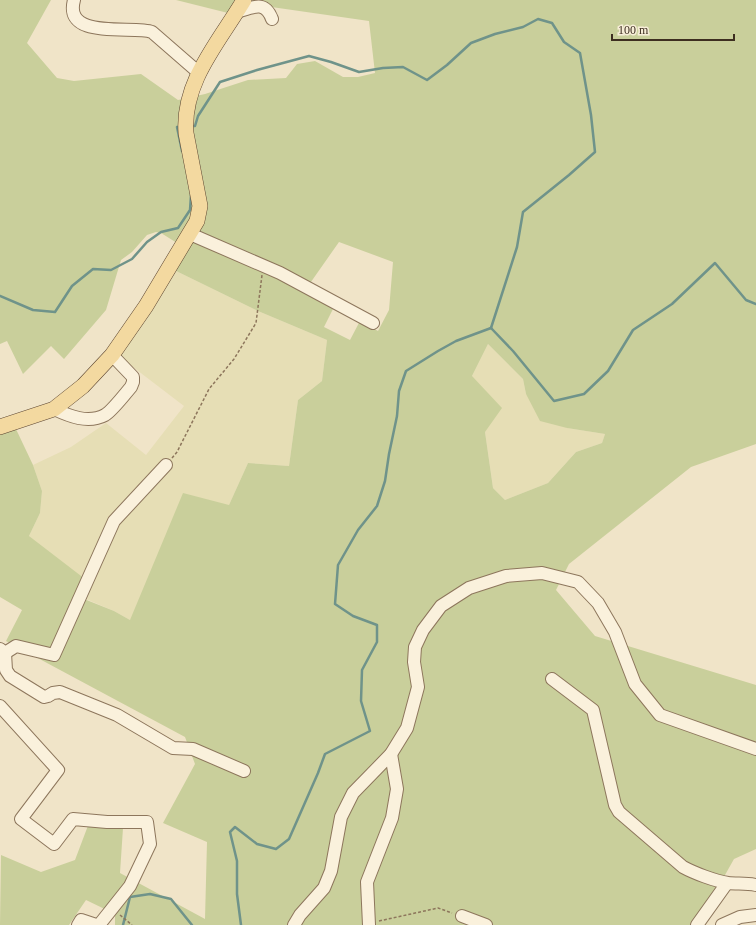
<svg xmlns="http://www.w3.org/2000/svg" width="756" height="925" font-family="Georgia,serif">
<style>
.farmland{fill:#e6deb5}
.green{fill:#c9cf9b;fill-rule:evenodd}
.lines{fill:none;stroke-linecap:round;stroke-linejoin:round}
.stream{stroke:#6f938a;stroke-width:2.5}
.minor-casing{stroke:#8d765c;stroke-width:14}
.major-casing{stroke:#5b4430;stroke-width:16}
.path{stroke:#8d765c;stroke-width:1.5;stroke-dasharray:3 2;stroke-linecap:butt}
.minor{stroke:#faf1dc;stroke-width:12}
.major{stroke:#f3d9a0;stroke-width:15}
</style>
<rect width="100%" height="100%" fill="#f0e4c8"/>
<!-- farmland -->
<g class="farmland">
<path d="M172,269L258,311L327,340L322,381L298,400L289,466L248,463L229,505L130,620L114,611L79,596L29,536L40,513L42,491L33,465L71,447L106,423L146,455L184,406L116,354Z"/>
<path d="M488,344L523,379L526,394L567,428L605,434L602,443L576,452L548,483L505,500L493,488L485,432L472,376Z"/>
</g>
<!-- green -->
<path class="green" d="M0,0H51L27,43L57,78L74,81L141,74L178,100L205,94L248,80L286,78L297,64L315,61L343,77H358L375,73L369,21L243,3L232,14L176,0H756V444L691,467L569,564L556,590L595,636L756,685V849L734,859L703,914L691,925H115V914L86,900L69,925H0L1,855L41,872L75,860L89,823L123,828L120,873L205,919L207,842L163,823L195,764L185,737L6,641L22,610L0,597V430L15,427L33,465L42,491L40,513L29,536L85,579L79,597L114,611L130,620L183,493L229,505L248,463L289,466L298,400L322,381L327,340L258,311L172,269L185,248L161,233L156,232L147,235L132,252L121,260L106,310L64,359L51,346L23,374L7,341L0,344ZM339,242L393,262L389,310L378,331L360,321L350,340L324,327L335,305L306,289ZM488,344L523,379L526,394L540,421L567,428L605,434L602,443L576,452L548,483L505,500L493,488L485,432L502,408L472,376Z"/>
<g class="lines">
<!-- stream -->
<g class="stream">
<path d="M191,126H195L198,116L220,82L257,70L309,56L331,62L359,72L383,68L403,67L427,80L447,65L471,43L495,34L523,27L538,19L552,23L564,42L580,53L591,115L595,152L569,175L523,212L517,247L491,328"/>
<path d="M180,127H177L182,151"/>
<path d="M0,296L33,310L55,312L72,286L93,269L111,270L132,259L147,242L161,232L178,228L190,210L191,195"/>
<path d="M491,328L513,351L554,401L584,394L608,371L633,330L672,304L715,263L746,300L756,304"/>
<path d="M123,925L130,897L150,894L171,899L192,925"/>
<path d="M241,925L237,894V861L230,832L235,827L257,844L276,849L289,839L318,773L325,754L370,731L361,701L362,670L377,642V625L353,616L335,604L338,565L358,530L377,506L385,481L389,454L397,416L399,391L406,371L438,351L456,341L491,328"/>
</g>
<defs>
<g id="minor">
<path d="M74,0C63,41 134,25 152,32L198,72"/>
<path d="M237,12C253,7 265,0 272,19"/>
<path d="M190,234L280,273L373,323"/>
<path d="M54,409C69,416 88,424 105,415C112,411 125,394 131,387L133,382V377L112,355"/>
<path d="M0,649L5,653L6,670L10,676L44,697L48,696L53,693L60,692L117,715L173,748L193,749L244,771"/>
<path d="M5,653L16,646L54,655L114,521L166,465"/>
<path d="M552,679L593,710L615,805L619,812L683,867C694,873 715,881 728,883C737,884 746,883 756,885"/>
<path d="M0,706L58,770L21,819L54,844L73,819L107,822H147L150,844L130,886L99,925"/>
<path d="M462,916L486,925"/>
<path d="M78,925L81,920L96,925"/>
<path d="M294,925L300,915L324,888L331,871L341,817L353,793L391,754L407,728L418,687L414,662L415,647L423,630L441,606L469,588L506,576L542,573L578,582L598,603L615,632L635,684L660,715L756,749"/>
<path d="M369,925L367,882L392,818L397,789L391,754"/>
<path d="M697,925L727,883"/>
<path d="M722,925L740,917L756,915"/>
</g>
<path id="major" d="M0,427L54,409L83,386L112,355L146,306L197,221L200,206L186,133C182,82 219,42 244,0"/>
</defs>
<!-- minor casing -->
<use href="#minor" class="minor-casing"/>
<!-- major casing -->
<use href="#major" class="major-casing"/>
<!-- path -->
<g class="path">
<path d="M172,458L177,452L209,389L234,359L256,323L262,275"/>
<path d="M120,915L132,925"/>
<path d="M379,921L438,908L452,913"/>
</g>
<!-- minor -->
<use href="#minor" class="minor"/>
<!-- major -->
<use href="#major" class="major"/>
</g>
<!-- scale -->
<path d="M612 34v6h122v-6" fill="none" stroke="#3d2e20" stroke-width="2"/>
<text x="618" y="34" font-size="12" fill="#3d2e20" stroke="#f7eed8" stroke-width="3" paint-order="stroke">100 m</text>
</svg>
